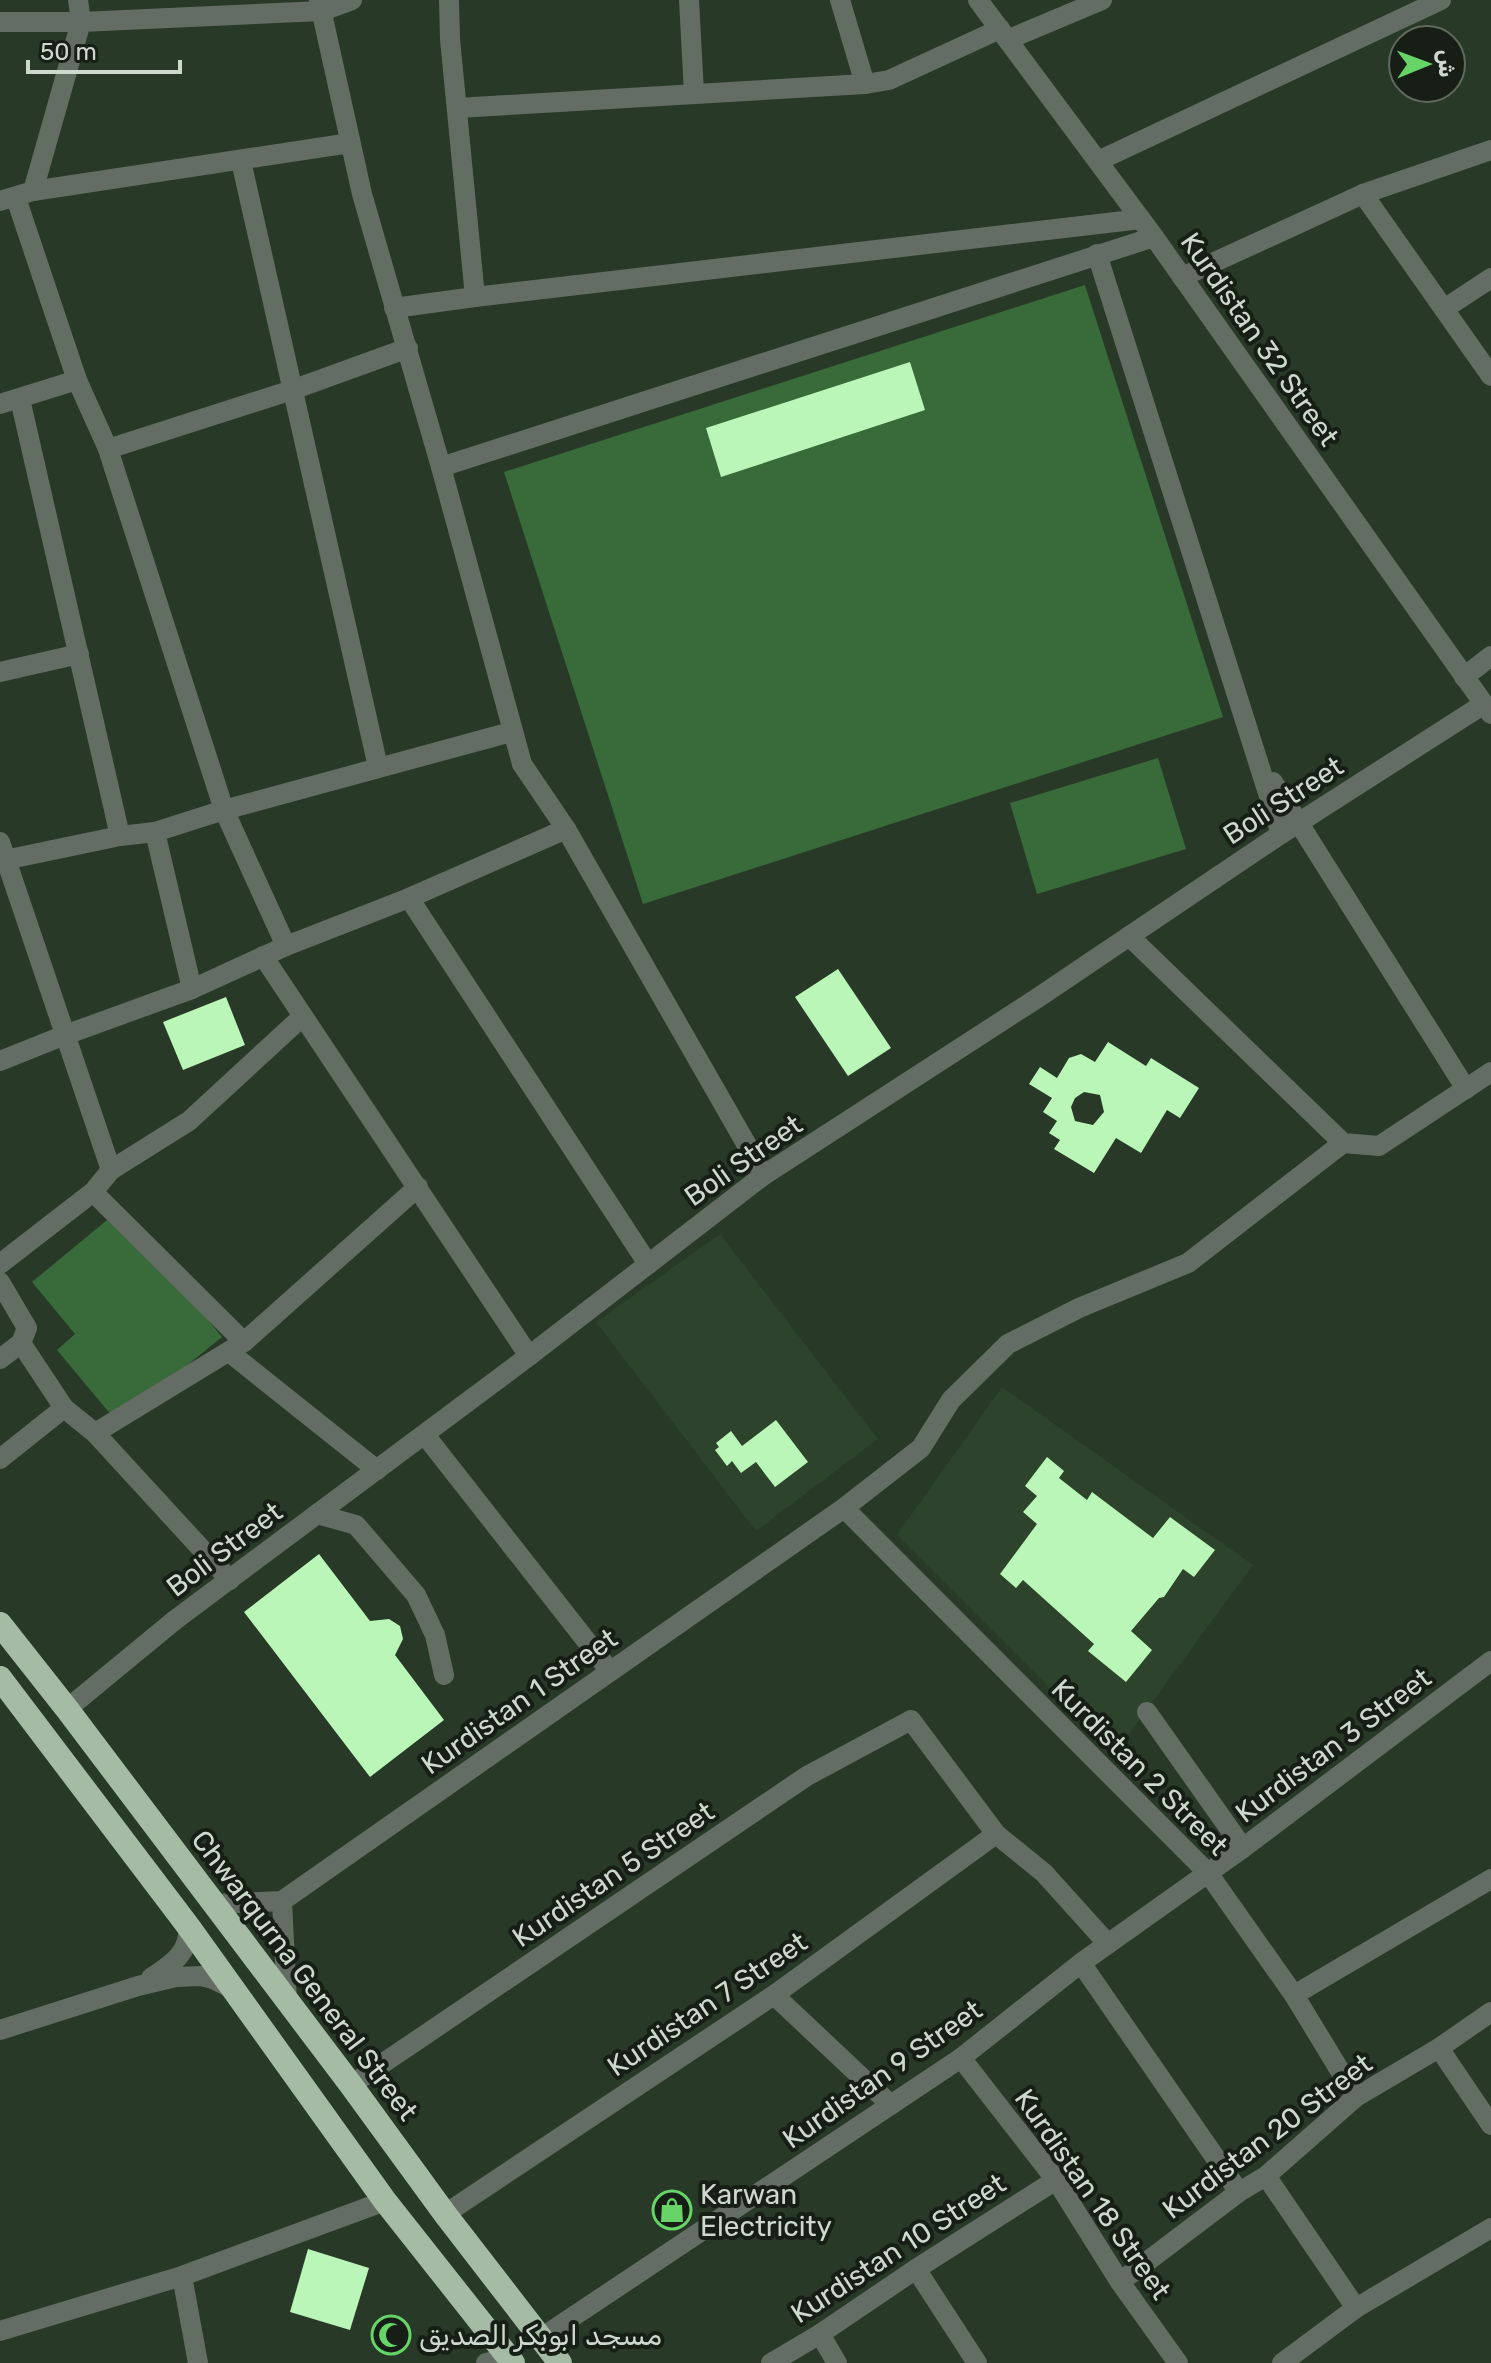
<svg xmlns="http://www.w3.org/2000/svg" width="1491" height="2363" font-family="Rubik,Cairo,sans-serif">
<style>
.built{fill:#2d432c}
.green{fill:#396a39}
.building{fill:#b9f6b7;fill-rule:evenodd}
.lines{fill:none;stroke-linecap:round;stroke-linejoin:round}
.minor{stroke:#646d64;stroke-width:20}
.highway{stroke:#a5bba4;stroke-width:24}
.labels{text-anchor:middle;stroke-width:8;stroke-linejoin:round;paint-order:stroke}
.street-label{font-size:28px;fill:#ced9cd;stroke:#161e16}
.poi-label{font-size:28px;fill:#ced9cd;stroke:#161e16;text-anchor:start}
</style>
<rect width="100%" height="100%" fill="#283927"/>
<!-- built -->
<g class="built">
<path d="M720,1234L878,1439L756,1531L596,1322Z"/>
<path d="M1002,1387L1253,1565L1115,1753L897,1535Z"/>
</g>
<!-- green -->
<g class="green">
<path d="M1085,285L1223,717L643,904L504,472Z"/>
<path d="M1158,758L1186,849L1037,894L1010,803Z"/>
<path d="M118,1211L222,1337L117,1422L57,1350L75,1334L32,1282Z"/>
</g>
<!-- building -->
<g class="building">
<path d="M910,362L925,410L721,477L706,428Z"/>
<path d="M838,969L891,1048L848,1076L795,997Z"/>
<path d="M226,997L245,1045L183,1070L163,1022Z"/>
<path d="M1108,1042L1146,1066L1151,1058L1199,1088L1180,1118L1167,1110L1141,1153L1116,1138L1094,1173L1054,1149L1060,1140L1049,1133L1057,1121L1043,1112L1052,1098L1029,1084L1040,1067L1057,1078L1069,1058L1081,1054L1095,1062ZM1084,1092L1100,1095L1104,1112L1093,1125L1075,1121L1071,1107L1075,1098Z"/>
<path d="M776,1420L808,1462L775,1487L756,1462L741,1473L732,1461L727,1466L715,1450L719,1447L716,1443L731,1431L742,1446Z"/>
<path d="M1047,1457L1064,1471L1059,1478L1087,1500L1092,1492L1153,1538L1170,1517L1215,1550L1194,1577L1183,1569L1164,1597L1159,1598L1131,1631L1152,1650L1126,1682L1088,1651L1094,1644L1023,1580L1016,1588L1000,1574L1037,1524L1023,1512L1037,1496L1025,1486Z"/>
<path d="M319,1554L370,1621L389,1619L400,1626L403,1639L395,1655L444,1720L370,1777L244,1612Z"/>
<path d="M308,2249L369,2268L350,2330L290,2312Z"/>
</g>
<g class="lines">
<!-- minor -->
<g class="minor">
<path d="M319,0L362,194L441,467L522,764L566,829L764,1175"/>
<path d="M689,0L694,93"/>
<path d="M840,0L865,84"/>
<path d="M978,0L1154,237L1491,714"/>
<path d="M0,22H81L322,11L352,0"/>
<path d="M1009,39L1102,0"/>
<path d="M457,108L865,84L889,80L1000,29"/>
<path d="M241,161L378,767"/>
<path d="M1098,161L1441,0"/>
<path d="M33,191L81,22L78,0"/>
<path d="M1363,194L1491,376"/>
<path d="M16,198L77,380L108,449L224,810L286,946"/>
<path d="M0,201L33,191L350,143"/>
<path d="M1097,254L1281,834"/>
<path d="M1182,277L1363,194L1491,150"/>
<path d="M475,297L1141,219"/>
<path d="M394,308L475,297L450,39L449,0"/>
<path d="M1444,309L1491,278"/>
<path d="M20,399L120,836"/>
<path d="M0,404L77,380"/>
<path d="M108,449L292,390L408,348"/>
<path d="M441,467L1154,237"/>
<path d="M0,672L79,654"/>
<path d="M1464,677L1491,656"/>
<path d="M1273,782L1466,1089"/>
<path d="M155,832L192,989"/>
<path d="M0,842L111,1170"/>
<path d="M0,861L120,836L155,832L224,810L511,732"/>
<path d="M409,898L648,1264"/>
<path d="M1129,936L1343,1143L1379,1146L1491,1072"/>
<path d="M263,956L529,1356"/>
<path d="M0,1061L65,1035L192,989L286,946L409,898L566,829"/>
<path d="M0,1264L93,1192"/>
<path d="M0,1282L27,1328L21,1343L0,1359"/>
<path d="M244,1342L93,1192L111,1170L189,1121L302,1017"/>
<path d="M21,1343L64,1408L95,1433L230,1580"/>
<path d="M229,1352L377,1470"/>
<path d="M95,1433L244,1342L418,1187"/>
<path d="M425,1435L610,1671"/>
<path d="M0,1459L64,1408"/>
<path d="M844,1508L1208,1873L1294,1995L1356,2097"/>
<path d="M317,1514L356,1525L416,1595L435,1635L444,1675"/>
<path d="M67,1709L175,1620L529,1356L764,1175L1036,999L1281,834L1484,704"/>
<path d="M1147,1712L1243,1848"/>
<path d="M282,1901L287,2002"/>
<path d="M214,1904L282,1901L844,1508L921,1448L951,1400L1008,1344L1079,1308L1188,1263L1343,1143"/>
<path d="M1081,1963L1239,2192"/>
<path d="M151,1978C171,1965 191,1952 188,1926"/>
<path d="M774,1995L891,2105"/>
<path d="M1294,1995L1491,1879"/>
<path d="M0,2030L138,1986L176,1977L201,1976L213,1979L233,1989"/>
<path d="M1439,2048L1491,2125"/>
<path d="M961,2058L1056,2180L1120,2282L1178,2363"/>
<path d="M351,2085L807,1776L911,1720L996,1834L1044,1873L1108,1944"/>
<path d="M1266,2176L1356,2308"/>
<path d="M445,2214L774,1995L996,1834"/>
<path d="M916,2269L977,2363"/>
<path d="M182,2276L198,2363"/>
<path d="M1120,2282L1239,2192L1266,2176L1356,2097L1439,2048L1491,2012"/>
<path d="M0,2331L182,2276L385,2201"/>
<path d="M820,2334L837,2363"/>
<path d="M541,2338L961,2058L1081,1963L1243,1848L1491,1661"/>
<path d="M486,2363L508,2358"/>
<path d="M771,2363L820,2334L916,2269L1056,2180"/>
<path d="M1282,2363L1356,2308L1491,2228"/>
</g>
<!-- highway -->
<g class="highway">
<path d="M0,1624L67,1709L351,2085L445,2214L560,2363"/>
<path d="M0,1678L188,1926L385,2201L513,2363"/>
</g>
</g>
<!-- icons -->
<defs>
<symbol id="shop-ring" viewBox="-11 -11 22 22"><circle r="9.5" fill="#161e16" stroke="#66d467" stroke-width="1.5"/><path d="M-5-2.5h2.3a2.7 3.5 0 0 1 5.4 0H5L5.5 6h-11ZM-1.5-2.5h3a1.5 2.3 0 0 0-3 0Z" fill="#66d467"/></symbol>
<symbol id="mosque-ring" viewBox="-11 -11 22 22"><circle r="9.5" fill="#161e16" stroke="#66d467" stroke-width="1.5"/><path d="M3.5-4.9A6 6 0 1 0 3.5 4.9A5 5 0 1 1 3.5-4.9Z" fill="#66d467"/></symbol>
</defs>
<g fill-rule="evenodd">
<use href="#shop-ring" x="650" y="2188" width="44" height="44"/>
<use href="#mosque-ring" x="369" y="2313" width="44" height="44"/>
</g>
<g class="labels">
<!-- street labels -->
<g class="street-label">
<text transform="translate(1260 339) rotate(55)" y="10">Kurdistan 32 Street</text>
<text transform="translate(1283 800) rotate(-33)" y="10">Boli Street</text>
<text transform="translate(743 1160) rotate(-35)" y="10">Boli Street</text>
<text transform="translate(224 1549) rotate(-37)" y="10">Boli Street</text>
<text transform="translate(519 1701) rotate(-35)" y="10">Kurdistan 1 Street</text>
<text transform="translate(1333 1745) rotate(-37)" y="10">Kurdistan 3 Street</text>
<text transform="translate(1140 1767) rotate(45)" y="10">Kurdistan 2 Street</text>
<text transform="translate(613 1874) rotate(-34)" y="10">Kurdistan 5 Street</text>
<text transform="translate(305 1975) rotate(53)" y="10">Chwarqurna General Street</text>
<text transform="translate(707 2004) rotate(-34)" y="10">Kurdistan 7 Street</text>
<text transform="translate(882 2074) rotate(-35)" y="10">Kurdistan 9 Street</text>
<text transform="translate(1267 2136) rotate(-37)" y="10">Kurdistan 20 Street</text>
<text transform="translate(1093 2194) rotate(55)" y="10">Kurdistan 18 Street</text>
<text transform="translate(898 2248) rotate(-33)" y="10">Kurdistan 10 Street</text>
</g>
<!-- poi labels -->
<g class="poi-label">
<text x="700" y="2204">Karwan<tspan x="700" dy="32">Electricity</tspan></text>
<text x="419" y="2345">مسجد ابوبكر الصديق</text>
</g>
</g>
<!-- north arrow -->
<g transform="translate(1427 64) rotate(89)"><circle r="38" fill="#161e16" stroke="#60695f" stroke-width="2"/>
<path d="M0-6L14 30L0 20L-14 30Z" fill="#66d467"/>
<text y="-12" font-size="22" font-weight="bold" text-anchor="middle" fill="#ced9cd">ش</text>
</g>
<!-- scale -->
<path d="M28 60v12h152v-12" fill="none" stroke="#ced9cd" stroke-width="4"/>
<text x="40" y="60" font-size="24" fill="#ced9cd" stroke="#161e16" stroke-width="6" paint-order="stroke">50 m</text>
</svg>
